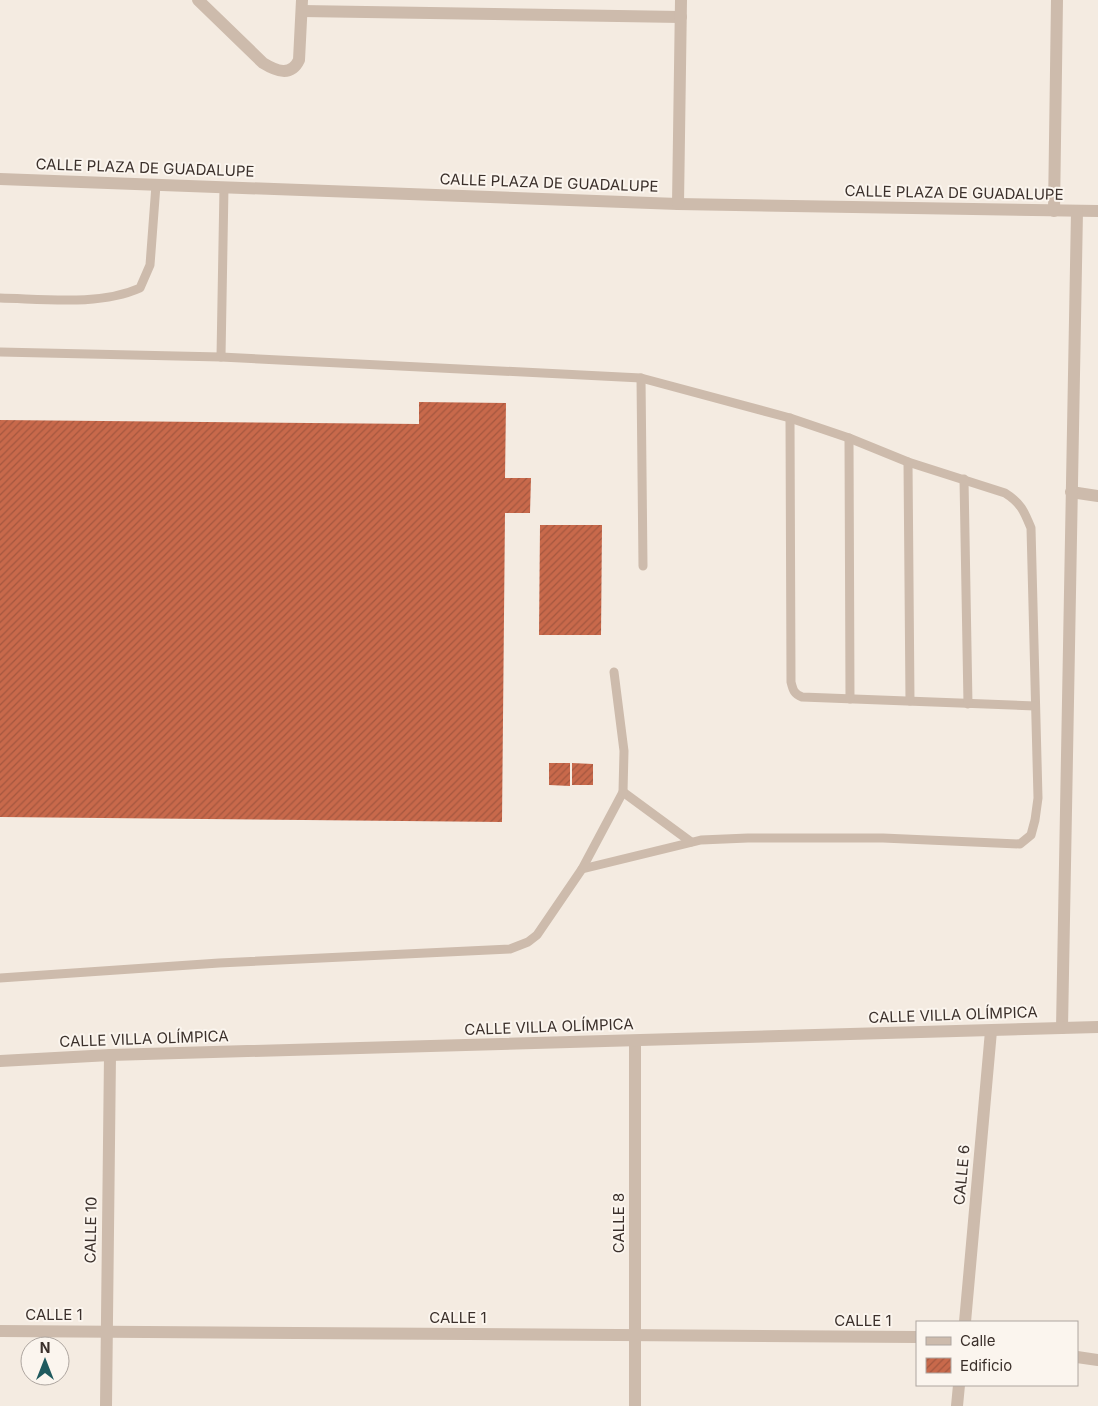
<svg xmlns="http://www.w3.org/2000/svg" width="1098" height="1406" font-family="Inter,sans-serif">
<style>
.building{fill:url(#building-hatch)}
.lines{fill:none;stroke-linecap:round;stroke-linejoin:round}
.service{stroke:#cdbbac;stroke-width:9}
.minor{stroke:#cdbbac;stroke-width:12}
.tertiary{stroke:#cdbbac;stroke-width:12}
.labels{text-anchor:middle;stroke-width:4;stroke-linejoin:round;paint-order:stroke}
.street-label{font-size:15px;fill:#3b302b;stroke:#fbf5ee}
</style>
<defs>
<pattern id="building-hatch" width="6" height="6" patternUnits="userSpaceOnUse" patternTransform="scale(1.25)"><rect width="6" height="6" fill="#c8694b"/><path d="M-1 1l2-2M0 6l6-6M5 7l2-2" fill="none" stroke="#a4573f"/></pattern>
</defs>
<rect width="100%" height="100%" fill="#f4ebe1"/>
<!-- building -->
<g class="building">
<path d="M419,402L506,403L505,478H531L530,513H505L502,822L0,817V420L419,424Z"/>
<path d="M540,525H602L601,635H539Z"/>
<path d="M549,763H570V786L549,785Z"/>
<path d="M572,763L593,764V785H572Z"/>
</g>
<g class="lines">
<!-- service -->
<g class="service">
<path d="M0,298C44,299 100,306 140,288L150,265L156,185"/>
<path d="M0,352L221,357L641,378L790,418L849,438L908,462L1005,493C1021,503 1024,511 1031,528L1038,798L1035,820L1031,835L1020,844L883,838H748L701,840L582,869"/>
<path d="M221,357L224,187"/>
<path d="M641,378L643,566"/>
<path d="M790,418L791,682C793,690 794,694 802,697L1035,706"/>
<path d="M849,438L850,699"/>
<path d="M908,462L910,701"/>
<path d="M964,479L968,704"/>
<path d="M623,792L691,842"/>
<path d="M0,978L219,963L510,949L528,942L537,935L582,869L623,792L624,751L614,672"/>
</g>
<!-- minor -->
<g class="minor">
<path d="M198,0L263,63C276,71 291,77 299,60L302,0"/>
<path d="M302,11L681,17"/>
<path d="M0,179L678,204L1098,211"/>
<path d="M678,204L681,0"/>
<path d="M1054,211L1057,0"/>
<path d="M1071,492L1098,496"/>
<path d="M1062,1028L1077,211"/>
<path d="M965,1322L991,1031"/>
<path d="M0,1331L917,1337"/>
<path d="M1077,1357L1098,1360"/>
<path d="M106,1406L110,1055"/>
<path d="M635,1406V1041"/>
<path d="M957,1406L959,1385"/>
</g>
<!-- tertiary -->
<path class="tertiary" d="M0,1061L110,1055L1098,1027"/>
</g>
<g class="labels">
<!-- street labels -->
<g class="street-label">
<text transform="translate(145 168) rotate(2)" y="5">CALLE PLAZA DE GUADALUPE</text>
<text transform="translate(549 183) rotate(2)" y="5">CALLE PLAZA DE GUADALUPE</text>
<text transform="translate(954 193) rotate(1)" y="5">CALLE PLAZA DE GUADALUPE</text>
<text transform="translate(953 1015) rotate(-2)" y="5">CALLE VILLA OLÍMPICA</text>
<text transform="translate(549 1027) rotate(-2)" y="5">CALLE VILLA OLÍMPICA</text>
<text transform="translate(144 1039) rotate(-2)" y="5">CALLE VILLA OLÍMPICA</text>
<text transform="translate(962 1175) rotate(-85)" y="5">CALLE 6</text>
<text transform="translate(619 1223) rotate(-90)" y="5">CALLE 8</text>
<text transform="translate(91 1230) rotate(-89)" y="5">CALLE 10</text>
<text x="54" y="1320">CALLE 1</text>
<text x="458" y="1323">CALLE 1</text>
<text x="863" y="1326">CALLE 1</text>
</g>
</g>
<!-- legend -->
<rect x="916" y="1321" width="162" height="65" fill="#fbf5ee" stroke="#aea6a0"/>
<rect x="926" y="1337" width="25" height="8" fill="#cdbbac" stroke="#aea6a0"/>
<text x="960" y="1346" font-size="15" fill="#3b302b">Calle</text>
<rect x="926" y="1358" width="25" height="15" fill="url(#building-hatch)" stroke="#aea6a0"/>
<text x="960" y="1371" font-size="15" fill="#3b302b">Edificio</text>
<!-- north arrow -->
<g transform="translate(45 1361)"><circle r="24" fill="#fbf5ee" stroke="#aea6a0"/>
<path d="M0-4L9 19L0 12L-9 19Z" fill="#1f5a5e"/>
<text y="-8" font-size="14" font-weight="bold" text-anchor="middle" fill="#3b302b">N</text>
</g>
</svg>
